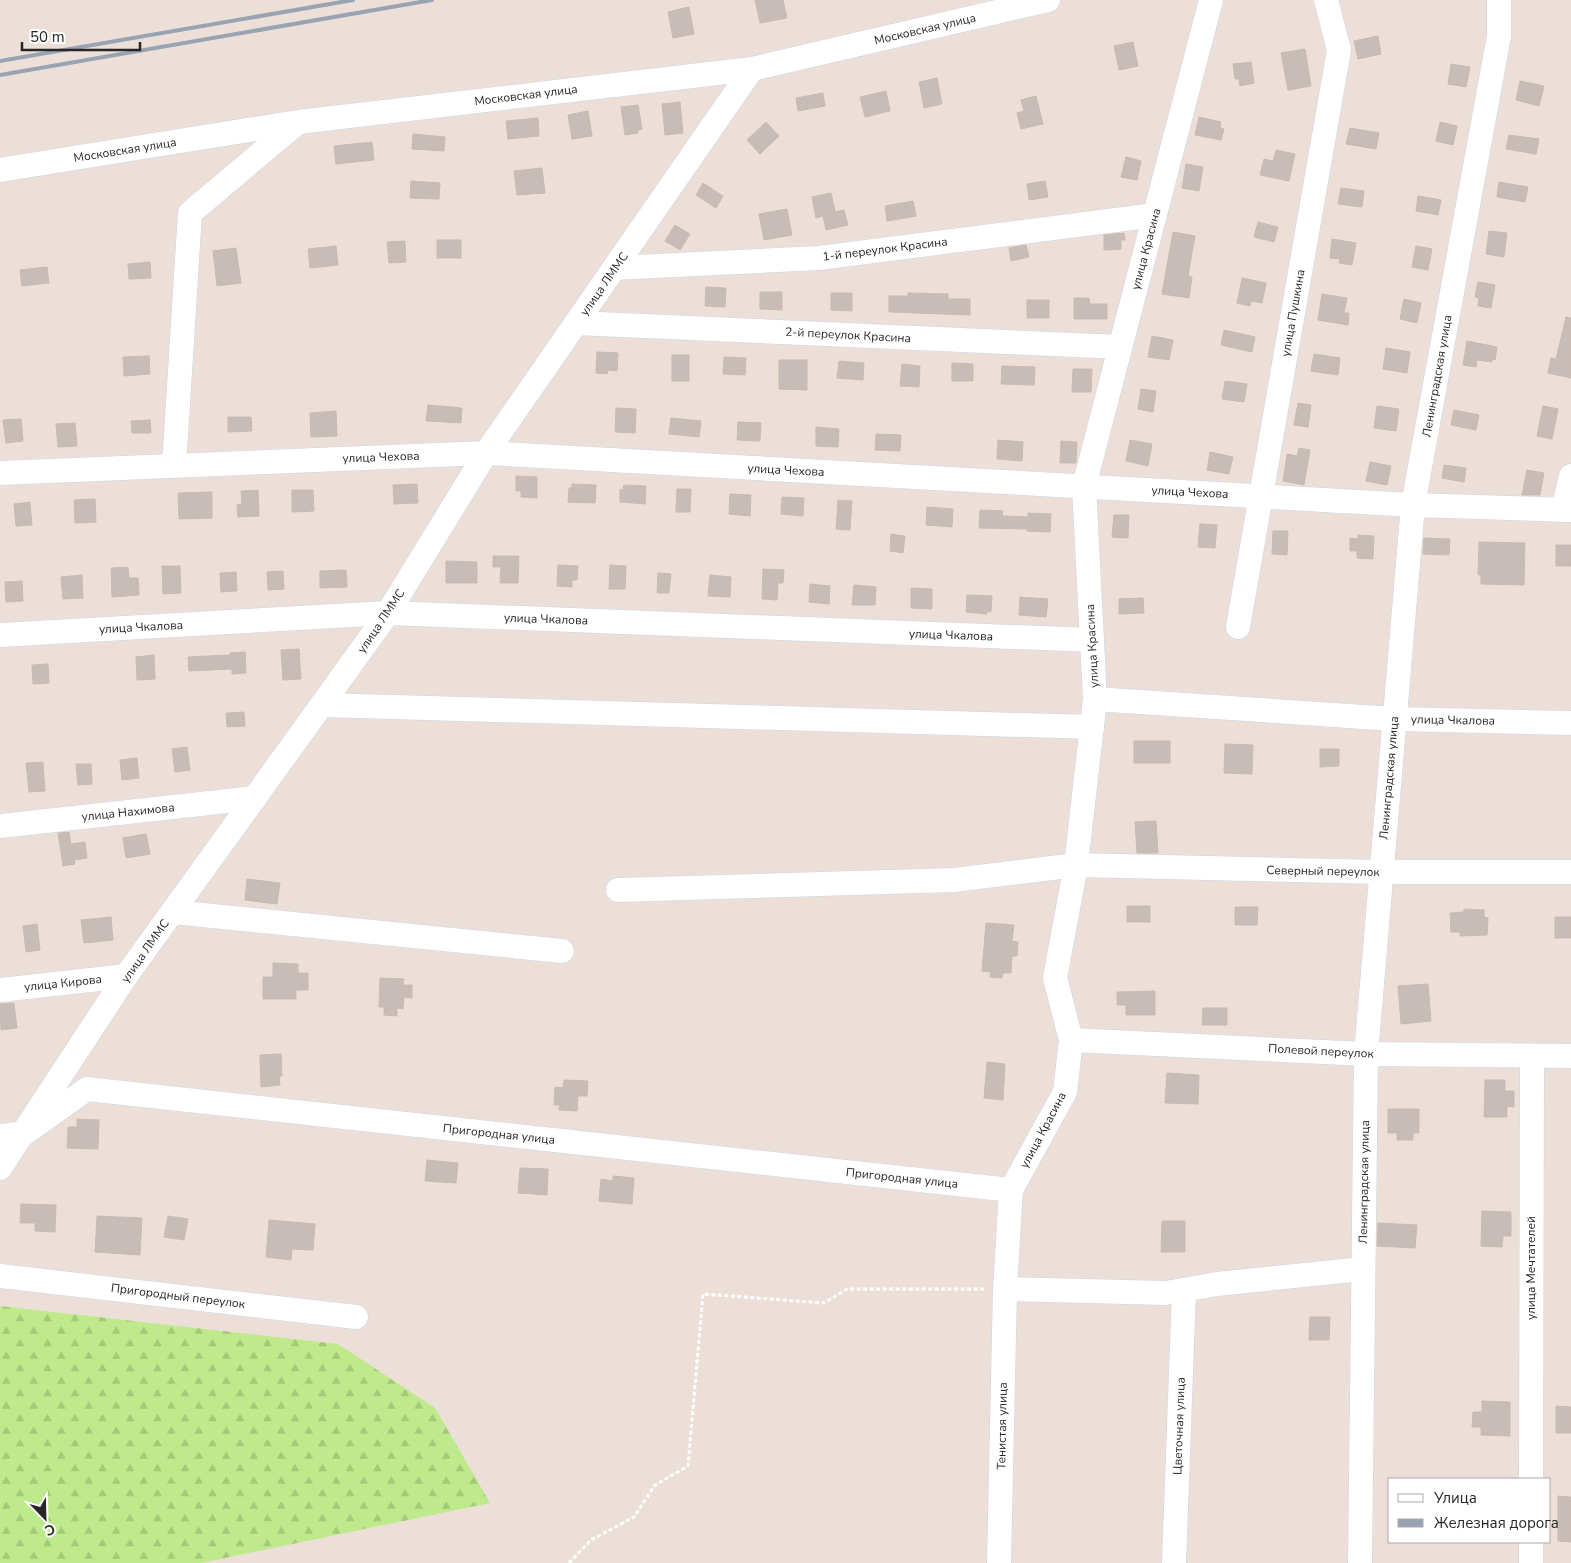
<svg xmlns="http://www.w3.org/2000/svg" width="1571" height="1563" font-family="'Nunito Sans',sans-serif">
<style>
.forest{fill:url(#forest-firs)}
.building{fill:#c7bcb7;stroke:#c7bbb1}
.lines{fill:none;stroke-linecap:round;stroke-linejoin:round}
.minor-casing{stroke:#ccd5e3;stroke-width:25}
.path{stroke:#fff;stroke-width:3;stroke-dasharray:4 2.5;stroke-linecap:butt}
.minor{stroke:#fff;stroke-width:24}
.rail{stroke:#99a3b4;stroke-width:4}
.labels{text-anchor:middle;stroke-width:5;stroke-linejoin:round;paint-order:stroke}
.street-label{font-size:12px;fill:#272727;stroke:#fff}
</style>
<defs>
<pattern id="forest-firs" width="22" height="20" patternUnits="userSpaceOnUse" patternTransform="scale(1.25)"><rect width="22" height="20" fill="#beea8c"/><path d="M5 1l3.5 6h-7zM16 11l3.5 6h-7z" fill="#a3c979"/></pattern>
</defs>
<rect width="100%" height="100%" fill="#ecdfd7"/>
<!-- forest -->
<path class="forest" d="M0,1306L338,1344L435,1408L490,1503L201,1563H0Z"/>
<!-- building -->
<g class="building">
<path d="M755,0H783L787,18L760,23Z"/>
<path d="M689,7L694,34L673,38L668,12Z"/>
<path d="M1378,36L1381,54L1358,59L1354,41Z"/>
<path d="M1133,42L1138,66L1119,70L1114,46Z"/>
<path d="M1305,49L1311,86L1288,90L1281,53Z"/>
<path d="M1251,62L1254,83L1240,86L1239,79H1235L1233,64Z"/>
<path d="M1451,64L1470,67L1466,87L1448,84Z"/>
<path d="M937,78L942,104L924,108L919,82Z"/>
<path d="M1520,81L1544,86L1539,106L1516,100Z"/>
<path d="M886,91L890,111L865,117L860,97Z"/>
<path d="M823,93L825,106L798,111L796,98Z"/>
<path d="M1036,96L1043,124L1021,129L1017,113L1024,111L1021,100Z"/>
<path d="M680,102L683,133L665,135L662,104Z"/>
<path d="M638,105L642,129L638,130V133L625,135L621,107Z"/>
<path d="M588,111L592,136L572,139L568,115Z"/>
<path d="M1199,117L1221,122L1220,128L1224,129L1221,140L1195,135Z"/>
<path d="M538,118L539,136L508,139L506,121Z"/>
<path d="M766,122L779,136L760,154L747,140Z"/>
<path d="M1440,122L1457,126L1453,145L1436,141Z"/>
<path d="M1350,128L1379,133L1376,149L1346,144Z"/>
<path d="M413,134L445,137L444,151L412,149Z"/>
<path d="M1509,135L1539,139L1536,154L1506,149Z"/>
<path d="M372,142L374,160L336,164L334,146Z"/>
<path d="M1276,150L1295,154L1289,181L1260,175L1264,159L1273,161Z"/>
<path d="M1126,157L1141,161L1137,180L1121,177Z"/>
<path d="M1186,164L1203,167L1199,191L1182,188Z"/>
<path d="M542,168L545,193L517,195L514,171Z"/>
<path d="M411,181L440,183L439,199L410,198Z"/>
<path d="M1045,181L1048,197L1029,200L1027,184Z"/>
<path d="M1499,182L1528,187L1525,202L1497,197Z"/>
<path d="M703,183L723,196L716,208L696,195Z"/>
<path d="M1341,188L1364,191L1362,207L1338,204Z"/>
<path d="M831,193L835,212L844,210L848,225L826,230L823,216L816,218L812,197Z"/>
<path d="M1418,196L1441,200L1438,215L1416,211Z"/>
<path d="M913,201L916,216L887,221L885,206Z"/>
<path d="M787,209L792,235L764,240L759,214Z"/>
<path d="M1258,222L1278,227L1274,242L1254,237Z"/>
<path d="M675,225L690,234L680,250L665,241Z"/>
<path d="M1489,231L1507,233L1504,257L1486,254Z"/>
<path d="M1173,232L1195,236L1188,276L1192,277L1189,298L1162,294Z"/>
<path d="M1124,233L1125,240H1121V249L1104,250V235Z"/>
<path d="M1332,239L1356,243L1352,265L1339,263L1340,259L1330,258Z"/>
<rect x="437" y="240" width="24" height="18"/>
<path d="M405,241L406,262L389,263L387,242Z"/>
<path d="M1026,245L1029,257L1011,261L1009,248Z"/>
<path d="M336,246L338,265L310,268L308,249Z"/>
<path d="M1416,246L1432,249L1428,270L1412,267Z"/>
<path d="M236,248L241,283L217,286L213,251Z"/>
<path d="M150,262L151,278L129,279L128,264Z"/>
<path d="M47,267L49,283L22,286L20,270Z"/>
<path d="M1242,278L1266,283L1262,303L1251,301L1250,306L1237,303Z"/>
<path d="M1478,282L1495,285L1491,308L1478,306L1479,298L1475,297Z"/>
<path d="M706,287L726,288L725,307L705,306Z"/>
<path d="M760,292H782V310L760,309Z"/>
<path d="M831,293H852V311L831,310Z"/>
<path d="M908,293L948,294V299H970V315L889,312V296H908Z"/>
<path d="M1322,294L1347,298L1344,313H1349L1348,325L1318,320Z"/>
<path d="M1074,298H1089L1090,304H1107V319H1074Z"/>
<path d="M1404,299L1421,303L1417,323L1400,319Z"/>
<rect x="1027" y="300" width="22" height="18"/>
<path d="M1566,317L1571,318V378L1548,373L1551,358L1556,359Z"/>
<path d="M1224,330L1255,337L1252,352L1221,345Z"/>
<path d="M1152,336L1173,340L1169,360L1148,357Z"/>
<path d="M1467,341L1497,347L1495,360L1492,359V362L1477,360L1476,367L1463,365Z"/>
<path d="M1386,348L1410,352L1407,373L1383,369Z"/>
<path d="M597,352L618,353L617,371L608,370L607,374L596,373Z"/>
<path d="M1314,354L1340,358L1338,375L1311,371Z"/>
<rect x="672" y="355" width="17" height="26"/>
<path d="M149,356L150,374L124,376L123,357Z"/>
<path d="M724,357L746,358L745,375L723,374Z"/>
<path d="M779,360H807V390L779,389Z"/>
<path d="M839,361L864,363L863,380L837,378Z"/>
<path d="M952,363L973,364V381H952Z"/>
<path d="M902,364L920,366L919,387L900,386Z"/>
<path d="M1002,366L1035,367L1034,385L1001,384Z"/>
<path d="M1073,369H1092L1091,392H1072Z"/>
<path d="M1225,381L1247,384L1244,402L1222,399Z"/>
<path d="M1141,389L1156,391L1153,412L1138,409Z"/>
<path d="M1298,403L1311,405L1308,427L1294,425Z"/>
<path d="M428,405L462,408L461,423L426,421Z"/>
<path d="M1377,406L1399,409L1396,431L1374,428Z"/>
<path d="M1543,406L1558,409L1552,439L1537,436Z"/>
<path d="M616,408L636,409L635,433L615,432Z"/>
<path d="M1454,410L1479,415L1476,430L1451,425Z"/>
<path d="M336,411L337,436L311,437L310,413Z"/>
<path d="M228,417H251L252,431L228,432Z"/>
<path d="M671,418L701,421L699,437L669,434Z"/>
<path d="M21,419L23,441L6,443L3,420Z"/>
<path d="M150,420L151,433H132L131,421Z"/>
<path d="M738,422L761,423L760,441L737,440Z"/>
<path d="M75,423L77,446L58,447L56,424Z"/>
<path d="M816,427L839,429L838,447L816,446Z"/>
<path d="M876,434L901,435L900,451L875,450Z"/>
<path d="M998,440L1023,442L1022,461L997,459Z"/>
<path d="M1130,440L1152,444L1148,466L1126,461Z"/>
<path d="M1061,441L1077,442L1076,463H1060Z"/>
<path d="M1299,448L1310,450L1304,485L1283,481L1287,454L1297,456Z"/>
<path d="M1210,452L1233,457L1229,474L1207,470Z"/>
<path d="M1370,462L1391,466L1387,485L1366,481Z"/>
<path d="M1444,465L1466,468L1464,482L1442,478Z"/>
<path d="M1527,470L1544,473L1540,495H1522Z"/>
<path d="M516,476L537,477V498L521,497V491H516Z"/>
<path d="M417,484L418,503L394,504L393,485Z"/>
<path d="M572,484L596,485L595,503L568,502L569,488H572Z"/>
<path d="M624,485L646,486L645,504L620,502V489L623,490Z"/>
<path d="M677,489H691L690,512H676Z"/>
<path d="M258,490L259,516L238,517L237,505L242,504L241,491Z"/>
<path d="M292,490H313L314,511L292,512Z"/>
<path d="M212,492V518L179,519L178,493Z"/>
<path d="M730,494L751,495L750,516L729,514Z"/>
<path d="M782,497L804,498L803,516L781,514Z"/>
<path d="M95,499L96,522L75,523L74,500Z"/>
<path d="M838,500L852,501L850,530L836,529Z"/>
<path d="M30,502L32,525L16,526L14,504Z"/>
<path d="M927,507L953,509L952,527L926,525Z"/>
<path d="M980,510L1003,511L1002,516L1028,517V513L1051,514L1050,532L1027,531V529L979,528Z"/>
<path d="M1114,515H1129L1128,538L1112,537Z"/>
<path d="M1200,524L1217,525L1215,548L1198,547Z"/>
<path d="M1273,531H1288L1287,555L1272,554Z"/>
<path d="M891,534L905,536L903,553L890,551Z"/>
<path d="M1358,535L1374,536L1373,559L1357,558V551H1350V538L1358,539Z"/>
<path d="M1424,538L1450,539L1449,555L1423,554Z"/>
<path d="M1479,542L1525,543L1524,585L1481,584V575H1478Z"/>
<rect x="1556" y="545" width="15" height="21"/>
<path d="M493,556H519L518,583H500L501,567H493Z"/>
<path d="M446,561L477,562V583H446Z"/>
<path d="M558,565L578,566L577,580H572V587L557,586Z"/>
<path d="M610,565L626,566L625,589H609Z"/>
<path d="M162,566H180L181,593L163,594Z"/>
<path d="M128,567L129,578H138L139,595L112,597L111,568Z"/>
<path d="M763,569L784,570L783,583H778L777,600L762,599Z"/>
<path d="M346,570L347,587L320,588V571Z"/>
<path d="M283,571L284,589L268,590L267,572Z"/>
<path d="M236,572L237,591L221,592L220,573Z"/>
<path d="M658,573L671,574L669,593H657Z"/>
<path d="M82,575L83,598L63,599L61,577Z"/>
<path d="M710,575L731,577L730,597L708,596Z"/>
<path d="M22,581L23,601L6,602L5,582Z"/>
<path d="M810,584L830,586L829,604L809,602Z"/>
<path d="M854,585L876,587L875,605H852Z"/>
<path d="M911,588L932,589V609L911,608Z"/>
<path d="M967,595L992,596L991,612L987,611V614L966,612Z"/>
<path d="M1020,597L1048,599L1046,617L1019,615Z"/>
<path d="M1143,598L1144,613L1119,614V599Z"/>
<path d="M299,649L301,679L283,680L281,650Z"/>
<path d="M245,652L246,673L232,674V669L189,671L188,657L230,655V653Z"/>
<path d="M154,655L155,679L137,680L136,657Z"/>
<path d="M48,664L49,683L33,684L32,665Z"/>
<path d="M244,712L245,726L227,727L226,713Z"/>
<rect x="1134" y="741" width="36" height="22"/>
<path d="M1225,744L1253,745L1252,774L1224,773Z"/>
<path d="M187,747L190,770L175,772L172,749Z"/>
<path d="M1320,749H1339V766L1320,767Z"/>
<path d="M137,758L139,778L122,780L120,760Z"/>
<path d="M43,762L45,791L29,792L26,763Z"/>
<path d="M76,764H91L92,784L78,785Z"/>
<path d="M1156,821L1158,853H1137L1135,822Z"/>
<path d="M69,832L71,844L85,842L87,858L74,860L75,864L63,866L58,833Z"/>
<path d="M146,834L150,854L126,858L123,838Z"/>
<path d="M247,879L280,883L277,904L245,900Z"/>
<rect x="1127" y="906" width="23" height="16"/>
<path d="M1235,907H1258L1257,925H1235Z"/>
<path d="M1464,909L1484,910V917L1488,918L1487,935L1460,936V932H1451L1450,913L1464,912Z"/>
<path d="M111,917L113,940L84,943L81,920Z"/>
<rect x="1555" y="917" width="16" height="21"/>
<path d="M986,923L1014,925L1012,941L1018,942L1017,956H1012L1011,973H1003L1002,978L990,977L991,972L982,971Z"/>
<path d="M37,924L40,950L26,952L23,926Z"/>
<path d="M273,963L298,964V973H308V990H296V999H263V977H273Z"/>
<path d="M380,978L404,979L403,985H412V998L404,997L403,1009L397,1008V1016L384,1015V1007H379Z"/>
<path d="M1428,984L1431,1021L1401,1024L1398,986Z"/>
<path d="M1155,991V1015H1126V1005H1117V992Z"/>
<path d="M14,1003L17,1028L1,1030L0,1004Z"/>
<path d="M1203,1008H1227V1025H1202Z"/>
<path d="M281,1054L282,1076H279L280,1085L261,1087L260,1055Z"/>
<path d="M987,1062L1005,1064L1003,1100L984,1098Z"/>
<path d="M1167,1073L1199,1075L1198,1104L1165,1103Z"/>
<path d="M564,1080L588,1081L587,1096H578L577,1111L559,1110L560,1105H554L555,1087L563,1088Z"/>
<path d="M1485,1080H1505V1091H1514V1107L1507,1106V1117H1484Z"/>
<path d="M1388,1109H1419V1133H1413V1140H1397V1133H1388Z"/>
<path d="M77,1119L99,1120L98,1149L67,1148L68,1127H77Z"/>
<path d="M427,1160L458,1163L456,1183L425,1181Z"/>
<path d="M520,1168L548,1169L547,1195L518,1193Z"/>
<path d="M613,1176L634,1178L632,1204L599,1201L601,1179L613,1181Z"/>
<path d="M21,1204L56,1205L55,1232L35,1231V1223H20Z"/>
<path d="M1482,1211L1511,1212V1236H1503L1502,1247L1481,1246Z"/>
<path d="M97,1216L142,1218L140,1255L95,1252Z"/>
<path d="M168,1216L188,1219L184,1240L164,1237Z"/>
<path d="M269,1220L315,1224L313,1250L292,1249L291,1260L266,1257Z"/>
<path d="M1162,1221H1185V1252H1161Z"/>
<path d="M1378,1223L1417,1225L1415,1248L1377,1246Z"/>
<path d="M1310,1317H1330L1329,1340H1309Z"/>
<path d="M1482,1401L1510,1402V1436L1481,1435V1427H1472L1473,1412H1482Z"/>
<path d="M1556,1406L1571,1407V1433H1556Z"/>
<path d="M1558,1496L1571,1497V1542L1558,1541Z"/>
</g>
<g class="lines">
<defs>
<g id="minor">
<path d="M0,170L298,122L752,69L1048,0"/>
<path d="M614,268L819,258L1155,215"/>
<path d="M576,323L1120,347"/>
<path d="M174,466L190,213L297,123"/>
<path d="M0,473L486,453L1413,505L1571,510"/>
<path d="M1563,510L1571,476"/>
<path d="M1238,627L1339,50L1326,0"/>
<path d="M0,635L388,613L1092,640"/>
<path d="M1095,699L1394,719L1571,723"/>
<path d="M322,705L1092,727"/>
<path d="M0,826L255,798"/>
<path d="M618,890L954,880L1076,865L1381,872H1571"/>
<path d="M173,912L562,951"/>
<path d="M0,990L126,976"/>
<path d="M1071,1040L1366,1054L1571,1056"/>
<path d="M0,1136L25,1133L87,1089L1011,1190"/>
<path d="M0,1168L126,976L388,613L486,453L752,69"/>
<path d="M0,1276L356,1317"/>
<path d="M1005,1289L1166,1293L1217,1284L1363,1269"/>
<path d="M1531,1479L1532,1057"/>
<path d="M1531,1542V1563"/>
<path d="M999,1563L1005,1289L1011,1190L1065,1092L1071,1040L1055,978L1076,865L1095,699L1084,486L1211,0"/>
<path d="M1174,1563L1184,1290"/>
<path d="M1360,1563L1366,1054L1413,505L1499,36V0"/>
</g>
</defs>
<!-- minor casing -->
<use href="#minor" class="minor-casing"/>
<!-- path -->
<path class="path" d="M569,1563L591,1540L634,1517L655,1485L688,1466L703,1294L824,1303L847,1289H987"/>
<!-- minor -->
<use href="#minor" class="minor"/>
<!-- rail -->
<g class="rail">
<path d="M0,61L353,0"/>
<path d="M0,75L432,0"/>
</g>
</g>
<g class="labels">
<!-- street labels -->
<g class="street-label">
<text transform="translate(925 29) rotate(-13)" y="4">Московская улица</text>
<text transform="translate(526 95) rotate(-7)" y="4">Московская улица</text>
<text transform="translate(125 150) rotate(-9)" y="4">Московская улица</text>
<text transform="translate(885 249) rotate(-7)" y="4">1-й переулок Красина</text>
<text transform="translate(1146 249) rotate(-75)" y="4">улица Красина</text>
<text transform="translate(604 284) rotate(-55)" y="4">улица ЛММС</text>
<text transform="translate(1293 313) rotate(-80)" y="4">улица Пушкина</text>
<text transform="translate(848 335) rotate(3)" y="4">2-й переулок Красина</text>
<text transform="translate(1437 376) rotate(-80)" y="4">Ленинградская улица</text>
<text transform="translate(381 457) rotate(-2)" y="4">улица Чехова</text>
<text transform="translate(786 470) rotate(3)" y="4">улица Чехова</text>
<text transform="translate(1190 492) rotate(3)" y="4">улица Чехова</text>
<text transform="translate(546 619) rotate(2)" y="4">улица Чкалова</text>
<text transform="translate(381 621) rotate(-56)" y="4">улица ЛММС</text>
<text transform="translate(141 627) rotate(-3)" y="4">улица Чкалова</text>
<text transform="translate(951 635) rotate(2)" y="4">улица Чкалова</text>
<text transform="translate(1092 646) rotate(-93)" y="4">улица Красина</text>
<text transform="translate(1453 720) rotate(1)" y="4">улица Чкалова</text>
<text transform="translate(1389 778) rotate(-85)" y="4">Ленинградская улица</text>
<text transform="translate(128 812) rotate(-6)" y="4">улица Нахимова</text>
<text transform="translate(1323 871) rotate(1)" y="4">Северный переулок</text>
<text transform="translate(145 951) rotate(-55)" y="4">улица ЛММС</text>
<text transform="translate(63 983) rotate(-6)" y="4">улица Кирова</text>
<text transform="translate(1321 1051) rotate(3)" y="4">Полевой переулок</text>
<text transform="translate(1043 1130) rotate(-62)" y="4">улица Красина</text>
<text transform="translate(499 1134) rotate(6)" y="4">Пригородная улица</text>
<text transform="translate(902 1178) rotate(6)" y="4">Пригородная улица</text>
<text transform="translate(1364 1182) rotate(-89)" y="4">Ленинградская улица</text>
<text transform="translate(1531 1268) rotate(-90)" y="4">улица Мечтателей</text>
<text transform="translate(178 1296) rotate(7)" y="4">Пригородный переулок</text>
<text transform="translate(1002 1426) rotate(-89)" y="4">Тенистая улица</text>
<text transform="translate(1179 1426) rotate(-88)" y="4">Цветочная улица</text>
</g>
</g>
<!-- legend -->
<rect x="1388" y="1478" width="162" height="65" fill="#ffffff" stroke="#a9a9a9"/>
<rect x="1398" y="1494" width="25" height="8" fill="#ffffff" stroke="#a9a9a9"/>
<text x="1434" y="1503" font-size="15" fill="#272727">Улица</text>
<rect x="1398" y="1519" width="25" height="8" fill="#99a3b4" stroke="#a9a9a9"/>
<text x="1434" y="1528" font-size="15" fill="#272727">Железная дорога</text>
<!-- north arrow -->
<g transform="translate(45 1518) rotate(157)" stroke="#ffffff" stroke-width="4" paint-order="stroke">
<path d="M0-4L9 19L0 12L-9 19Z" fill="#272727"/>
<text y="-8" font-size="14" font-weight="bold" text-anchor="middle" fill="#272727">С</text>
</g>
<!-- scale -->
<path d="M22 42v8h118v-8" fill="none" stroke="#272727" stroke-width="2.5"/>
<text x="30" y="42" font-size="15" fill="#272727" stroke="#ffffff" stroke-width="4" paint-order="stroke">50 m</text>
</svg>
